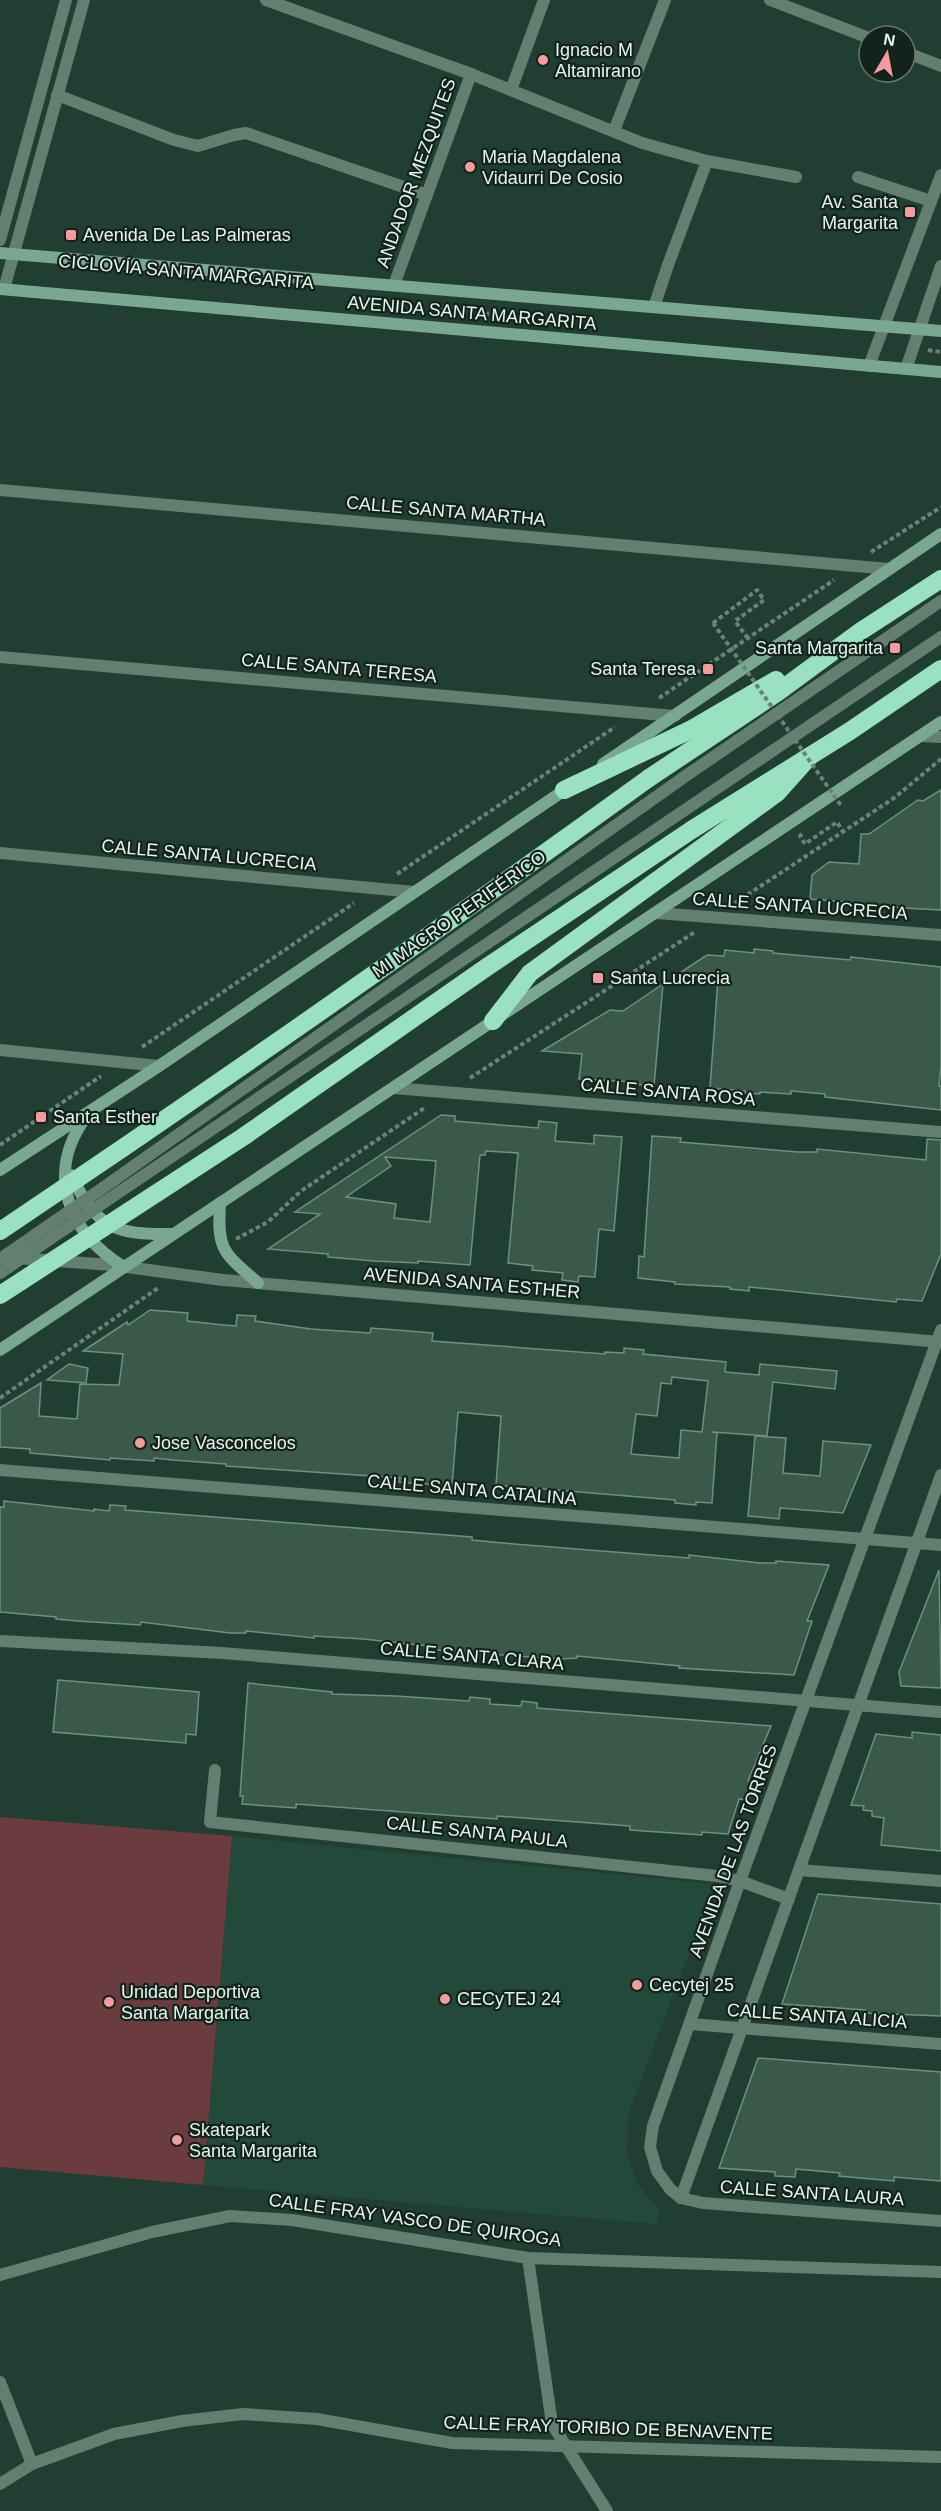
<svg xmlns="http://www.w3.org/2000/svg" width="941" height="2511" font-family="Helvetica,sans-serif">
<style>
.built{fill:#224939}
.pitch{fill:#6b3c3f}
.building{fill:#3a594b;stroke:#6f9081;stroke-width:1.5;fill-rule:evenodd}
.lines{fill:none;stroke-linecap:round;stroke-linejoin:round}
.path{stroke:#6a8378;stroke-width:4;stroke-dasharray:4.5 3;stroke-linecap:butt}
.service{stroke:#627f71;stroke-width:12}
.pedestrian{stroke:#627f71;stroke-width:12}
.minor{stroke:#627f71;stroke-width:12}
.tertiary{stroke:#627f71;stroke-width:12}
.secondary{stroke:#79a792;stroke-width:12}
.motorway{stroke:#99e1c1;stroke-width:18}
.path-bridge{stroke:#6a8378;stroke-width:4;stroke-dasharray:4.5 3;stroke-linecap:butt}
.service-bridge{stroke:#627f71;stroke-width:12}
.motorway-bridge{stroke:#99e1c1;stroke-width:18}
.poi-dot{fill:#f49b9f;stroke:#14221c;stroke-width:2}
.labels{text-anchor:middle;stroke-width:4.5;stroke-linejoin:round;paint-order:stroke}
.poi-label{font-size:18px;fill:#e4f6ed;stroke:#14221c;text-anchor:start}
.street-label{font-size:18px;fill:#e4f6ed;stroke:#14221c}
</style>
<rect width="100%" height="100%" fill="#203e31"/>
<!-- built -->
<path class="built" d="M232,1836L715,1884L629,2113L627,2152L637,2183L660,2210L656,2224L203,2185Z"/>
<!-- pitch -->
<path class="pitch" d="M0,1817L232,1836L203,2185L0,2167Z"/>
<!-- building -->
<g class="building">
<path d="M941,790V910L847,905V902L810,899L812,875L829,862L859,864L861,834H869L918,800L923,801Z"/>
<path d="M754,949L773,951V953L850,960L851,957L941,967V1066L939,1086H941V1110L825,1097V1094L791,1091V1094L760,1092V1094L745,1093V1091L710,1088L718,979L678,974L707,955L724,956L725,950L754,953Z"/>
<path d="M663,984L654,1086L635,1084L636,1082L579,1079L582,1054L542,1051L610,1010L623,1011Z"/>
<path d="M441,1115L455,1116V1121L538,1128L539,1121L557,1123L555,1141L594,1144V1135L622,1137L614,1231L599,1229L595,1277L579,1276L578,1282L562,1280L563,1273L532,1270L533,1266L508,1263L518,1153L486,1151L485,1155H480L470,1265L418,1261V1263L374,1261L328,1257V1254L268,1249L320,1214L295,1212ZM385,1157L436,1161L430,1222L394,1218L396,1204L346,1197L391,1166Z"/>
<path d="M652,1136L681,1138L680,1142L798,1152H817V1149L926,1160L927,1139L941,1140V1254L922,1301L897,1299L896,1302L749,1287V1291L730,1289V1287L675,1284V1282L638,1278L639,1256L644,1257Z"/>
<path d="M150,1310L188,1313L187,1321L224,1325L236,1326L237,1315L256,1316L255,1321L311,1329L370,1333L371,1328L433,1333L432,1341L605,1354V1352L624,1353V1348L644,1350L643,1354L726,1362L725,1372L759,1375L760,1364L837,1371L835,1389L773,1382L767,1436L712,1432L717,1433L712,1503L696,1502V1505L675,1503V1500L496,1485L501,1416L478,1414L458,1412L452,1486L399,1482L400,1478L226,1466V1464L173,1460L154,1458V1461L110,1458V1460L30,1453V1449L0,1447V1408L41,1383L39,1416L77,1419L80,1384L119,1385L123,1354L83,1351L127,1322L128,1325ZM672,1377L708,1381L702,1432L681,1430L679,1458L631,1454L636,1414L657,1416L661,1383L671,1384Z"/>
<path d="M69,1364L88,1368L86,1383L47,1380Z"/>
<path d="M755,1436L786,1438L783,1473L820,1476L823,1441L871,1445L843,1513L780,1508L779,1519L748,1516Z"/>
<path d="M4,1501L94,1511V1509L109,1511L110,1505L126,1506L125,1510L472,1537V1540L503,1543L689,1558V1555L760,1563H776V1561L829,1565L807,1621H812L794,1675L679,1668L680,1666L577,1656V1658L561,1659L457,1652L438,1650V1647L363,1639L314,1636V1638L246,1631V1633H230L141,1622L140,1625L78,1621L56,1619V1617L0,1612V1507H4Z"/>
<path d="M939,1570L941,1688L901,1686L899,1672Z"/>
<path d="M58,1680L199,1692L196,1735L186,1734V1743L53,1732Z"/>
<path d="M248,1683L332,1692V1694L396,1696L469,1701L470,1697L490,1699V1704L521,1706L522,1701L537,1703V1708L771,1726L748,1781L754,1782L748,1800L739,1799L728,1834L702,1832V1835L630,1830V1826L497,1816V1819L296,1804V1808L242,1804L243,1796H240Z"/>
<path d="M912,1732L941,1735V1851L881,1845L884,1818L872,1816V1811L863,1810L864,1806L851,1805L876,1734L912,1738Z"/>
<path d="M818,1894L941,1904V2016L865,2013V2010L782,2004Z"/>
<path d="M758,2058L941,2072V2181L894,2177V2181L839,2176L840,2173L796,2169L795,2177L775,2176V2172L719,2168Z"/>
</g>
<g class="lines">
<!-- path -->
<g class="path">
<path d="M440,308L489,314"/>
<path d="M928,350L941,352"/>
<path d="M871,552L941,507"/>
<path d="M713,623L757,590L764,600L735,621L747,637"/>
<path d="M659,698L834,580"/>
<path d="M802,834L800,836L805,844L837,822L844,833"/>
<path d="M397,874L615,727"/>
<path d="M735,903L894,798L941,759"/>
<path d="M142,1047L354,903"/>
<path d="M470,1078L695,932"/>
<path d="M0,1145L101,1076"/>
<path d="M236,1239L268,1222L301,1191L426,1107"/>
<path d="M0,1398L158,1288"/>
</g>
<!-- service -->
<g class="service">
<path d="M100,1190L687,775L941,601"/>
<path d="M106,1201L941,637"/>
</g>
<!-- pedestrian -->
<g class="pedestrian">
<path d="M511,90L544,0"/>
<path d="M57,95L174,140L198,146L234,135L246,133L427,195"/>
<path d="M614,131L665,0"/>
<path d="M858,177L931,201"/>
<path d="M654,307L668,265"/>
</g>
<!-- minor -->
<g class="minor">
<path d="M266,0L471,74L642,143L707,161L796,177"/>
<path d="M770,0L869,38"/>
<path d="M905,52L941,66"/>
<path d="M668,265L707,161"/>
<path d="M394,285L471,74"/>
<path d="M0,490L889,569"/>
<path d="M0,657L675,716"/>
<path d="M921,736L941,737"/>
<path d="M0,853L414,892"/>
<path d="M656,913L941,935"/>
<path d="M0,1050L159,1066"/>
<path d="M393,1088L941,1132"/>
<path d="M941,1330L740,1881L653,2126L650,2147L657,2171L670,2189L681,2198L703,2203L941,2221"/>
<path d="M0,1470L941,1545"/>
<path d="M0,1641L222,1653L941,1712"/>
<path d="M215,1770L210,1822L717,1876L740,1881L789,1899"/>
<path d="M799,1870L941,1881"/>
<path d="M690,2024L941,2044"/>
<path d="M681,2198L941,1475"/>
<path d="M528,2258L552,2424L607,2511"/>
<path d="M0,2275L152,2232L230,2216L292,2220L528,2258L941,2272"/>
<path d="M0,2382L32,2464"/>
<path d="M0,2484L32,2464L114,2434L182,2421L243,2414L317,2419L452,2443L941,2457"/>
</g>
<!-- tertiary -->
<g class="tertiary">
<path d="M0,240L66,0"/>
<path d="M4,289L84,0"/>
<path d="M869,366L941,175"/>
<path d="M906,369L941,266"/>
<path d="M16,1258L112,1265L223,1280L941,1342"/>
</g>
<!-- secondary -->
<g class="secondary">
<path d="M0,253L941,331"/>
<path d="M0,289L941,372"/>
<path d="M603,764L941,534"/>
<path d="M86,1117C44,1174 69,1234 124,1267"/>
<path d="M0,1170L159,1066L569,787"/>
<path d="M71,1175C97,1228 114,1235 173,1234"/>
<path d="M220,1203C217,1251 223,1252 258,1283"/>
<path d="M0,1350L941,722"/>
</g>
<!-- motorway -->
<g class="motorway">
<path d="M649,778L778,692L861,631L941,579"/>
<path d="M564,790L690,730L776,680"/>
<path d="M693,829L850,731L941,669"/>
<path d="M493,1021L530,973L777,793L810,756"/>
</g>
<!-- path-bridge -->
<path class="path-bridge" d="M713,623L842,807"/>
<!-- service-bridge -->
<g class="service-bridge">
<path d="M0,1259L100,1190"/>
<path d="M0,1273L106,1201"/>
</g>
<!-- motorway-bridge -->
<g class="motorway-bridge">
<path d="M0,1231C219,1084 435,933 649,778"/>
<path d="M0,1295L243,1137L487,967L693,829"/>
</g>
</g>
<!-- markers -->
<g class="poi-dot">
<circle cx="543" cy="60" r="6"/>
<circle cx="470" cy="167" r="6"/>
<rect x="904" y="206" width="12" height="12" rx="3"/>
<rect x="65" y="229" width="12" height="12" rx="3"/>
<rect x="889" y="642" width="12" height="12" rx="3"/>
<rect x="702" y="663" width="12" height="12" rx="3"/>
<rect x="592" y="972" width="12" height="12" rx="3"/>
<rect x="35" y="1111" width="12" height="12" rx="3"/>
<circle cx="140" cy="1443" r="6"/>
<circle cx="637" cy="1985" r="6"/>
<circle cx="445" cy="1999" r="6"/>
<circle cx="109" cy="2002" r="6"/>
<circle cx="177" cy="2140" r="6"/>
</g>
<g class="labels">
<!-- poi labels -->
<g class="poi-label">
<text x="555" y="56">Ignacio M<tspan x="555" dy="21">Altamirano</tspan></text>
<text x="482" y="163">Maria Magdalena<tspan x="482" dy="21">Vidaurri De Cosio</tspan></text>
<text x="898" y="208" text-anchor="end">Av. Santa<tspan x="898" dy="21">Margarita</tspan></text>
<text x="83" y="241">Avenida De Las Palmeras</text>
<text x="883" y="654" text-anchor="end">Santa Margarita</text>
<text x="696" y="675" text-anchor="end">Santa Teresa</text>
<text x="610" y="984">Santa Lucrecia</text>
<text x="53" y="1123">Santa Esther</text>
<text x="152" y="1449">Jose Vasconcelos</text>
<text x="649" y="1991">Cecytej 25</text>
<text x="121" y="1998">Unidad Deportiva<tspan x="121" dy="21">Santa Margarita</tspan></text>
<text x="457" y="2005">CECyTEJ 24</text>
<text x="189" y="2136">Skatepark<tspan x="189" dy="21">Santa Margarita</tspan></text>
</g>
<!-- street labels -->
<g class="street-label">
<text transform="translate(416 173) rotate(-70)" y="6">ANDADOR MEZQUITES</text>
<text transform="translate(186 272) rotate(5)" y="6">CICLOVÍA SANTA MARGARITA</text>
<text transform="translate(472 313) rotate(5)" y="6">AVENIDA SANTA MARGARITA</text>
<text transform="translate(446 511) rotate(5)" y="6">CALLE SANTA MARTHA</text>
<text transform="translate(339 668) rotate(5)" y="6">CALLE SANTA TERESA</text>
<text transform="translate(209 855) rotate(5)" y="6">CALLE SANTA LUCRECIA</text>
<text transform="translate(800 906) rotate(4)" y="6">CALLE SANTA LUCRECIA</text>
<text transform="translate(459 914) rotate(-35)" y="6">MI MACRO PERIFÉRICO</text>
<text transform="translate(668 1092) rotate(5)" y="6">CALLE SANTA ROSA</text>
<text transform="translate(472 1283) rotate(5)" y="6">AVENIDA SANTA ESTHER</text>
<text transform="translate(472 1490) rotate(5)" y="6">CALLE SANTA CATALINA</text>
<text transform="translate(472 1656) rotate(5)" y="6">CALLE SANTA CLARA</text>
<text transform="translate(477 1832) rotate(6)" y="6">CALLE SANTA PAULA</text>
<text transform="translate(733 1851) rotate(-70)" y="6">AVENIDA DE LAS TORRES</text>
<text transform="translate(817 2016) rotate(4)" y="6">CALLE SANTA ALICIA</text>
<text transform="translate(812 2193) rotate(4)" y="6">CALLE SANTA LAURA</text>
<text transform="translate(415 2220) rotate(8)" y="6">CALLE FRAY VASCO DE QUIROGA</text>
<text transform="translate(608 2428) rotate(2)" y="6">CALLE FRAY TORIBIO DE BENAVENTE</text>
</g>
</g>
<!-- north arrow -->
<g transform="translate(887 54) rotate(10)"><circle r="28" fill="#14221c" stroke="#677770" stroke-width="1.5"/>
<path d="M0-4.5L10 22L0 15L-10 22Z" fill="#f49b9f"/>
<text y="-9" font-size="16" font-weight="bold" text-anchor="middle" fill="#e4f6ed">N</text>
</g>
</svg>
